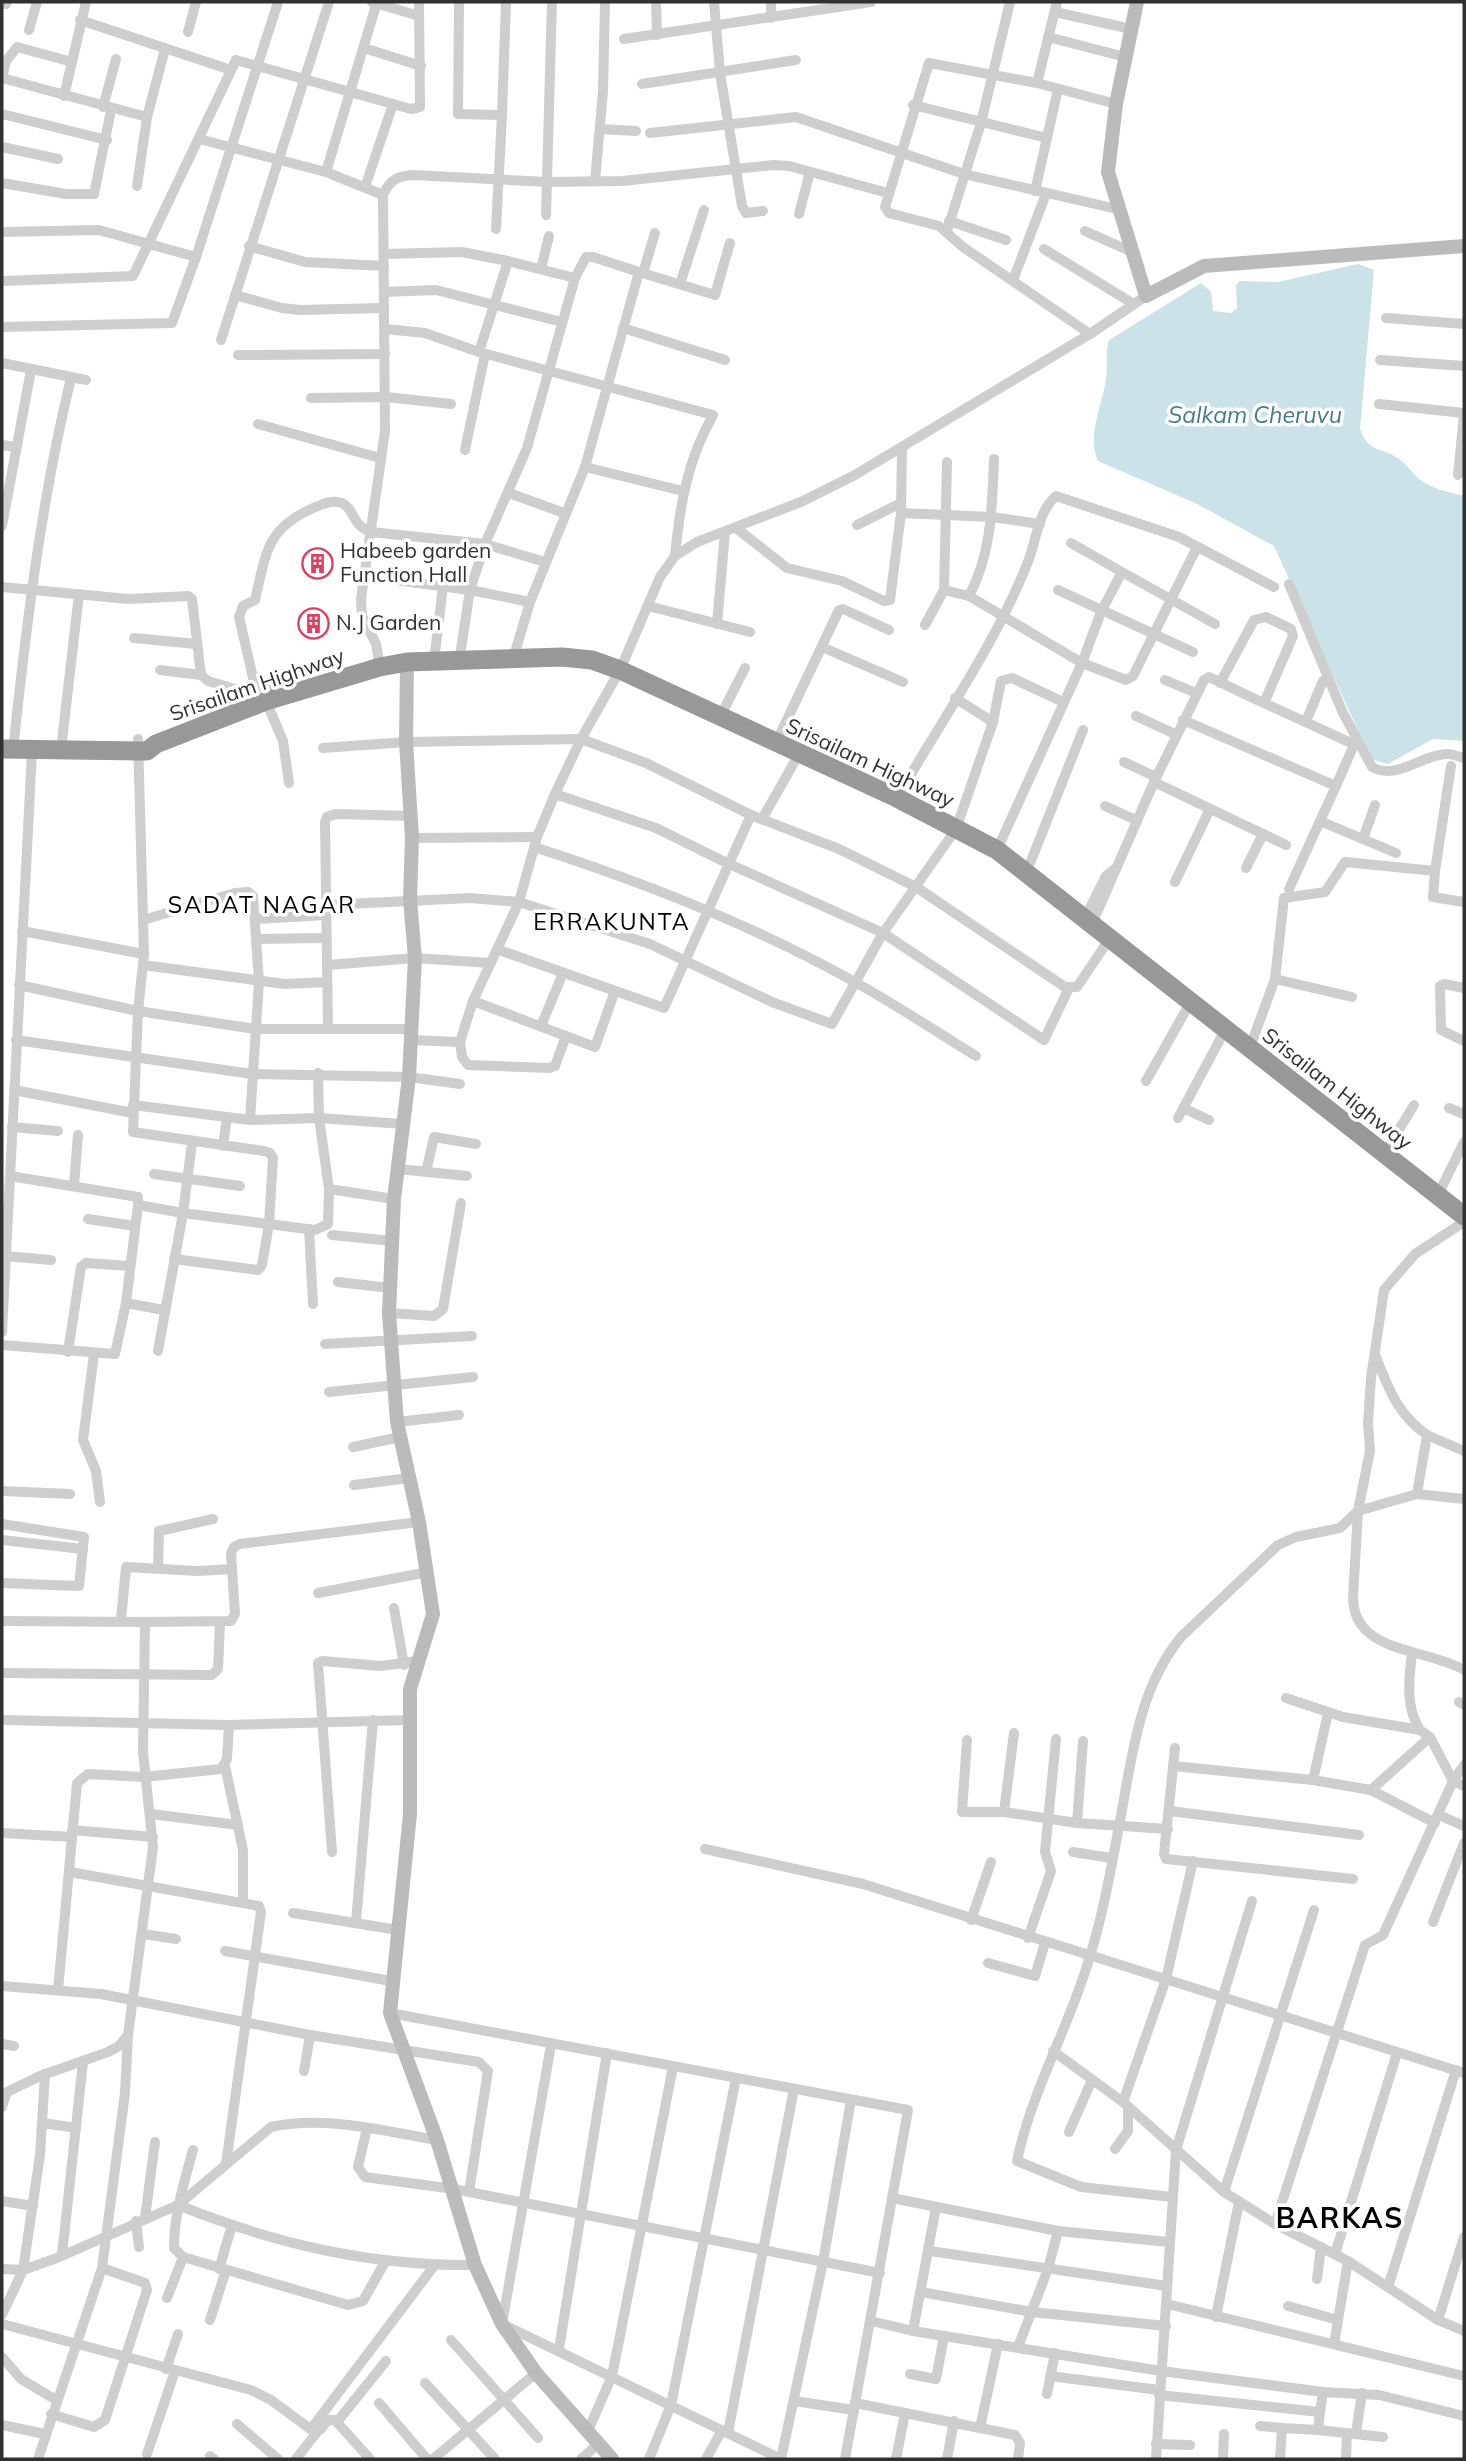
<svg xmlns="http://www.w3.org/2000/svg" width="1466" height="2461" font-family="Mulish,sans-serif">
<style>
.water{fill:#cbe2e9}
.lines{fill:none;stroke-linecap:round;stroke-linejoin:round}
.street{stroke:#cecece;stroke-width:10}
.secondary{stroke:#bbb;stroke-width:14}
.highway{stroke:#989898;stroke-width:19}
.labels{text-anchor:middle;stroke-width:7;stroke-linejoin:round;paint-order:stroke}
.poi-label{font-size:21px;fill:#313131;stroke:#fff;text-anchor:start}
.street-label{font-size:21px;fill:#313131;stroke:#fff}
.water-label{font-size:23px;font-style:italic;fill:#437c8e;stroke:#fff}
.neighbourhood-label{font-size:23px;letter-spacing:2px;fill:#000;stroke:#fff}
.district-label{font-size:28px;font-weight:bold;letter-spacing:2px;fill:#000;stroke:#fff}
</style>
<rect width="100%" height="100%" fill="#fff"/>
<!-- water -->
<path class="water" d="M1358,264L1374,270L1360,429C1370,454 1379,446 1398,458C1407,464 1413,475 1422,481C1435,490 1450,492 1464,496V741L1433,739L1388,764L1371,759L1274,546L1197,504L1098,461C1086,436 1103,404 1106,378C1108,365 1105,353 1109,340L1201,283L1211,292L1213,311L1231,313L1237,308L1236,285L1240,281L1278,282Z"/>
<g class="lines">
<!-- street -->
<g class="street">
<path d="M2,2L6,4"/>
<path d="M372,2L419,16"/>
<path d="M459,2L458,114L502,115L496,229"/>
<path d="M656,2L657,35"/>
<path d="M714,2L720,73L742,206L746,213L763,211"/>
<path d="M1055,12L1131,29"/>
<path d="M771,18V2"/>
<path d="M80,20L231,70"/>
<path d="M29,30L37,2"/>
<path d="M188,32L196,2"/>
<path d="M1048,37L1125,57"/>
<path d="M624,39L871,2"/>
<path d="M364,48L421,66"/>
<path d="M2,78L147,117"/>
<path d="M2,79L6,61L17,47L72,62"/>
<path d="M1037,83L1057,2"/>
<path d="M642,84L796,60"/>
<path d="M64,96L86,2"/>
<path d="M913,105L1047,138"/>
<path d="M103,107L116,59"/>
<path d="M2,114L107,140"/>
<path d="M502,115L506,2"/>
<path d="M600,129L636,131"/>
<path d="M650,133L796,117L964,174L1117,209"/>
<path d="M199,139L326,172L383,195"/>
<path d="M2,147L58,159"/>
<path d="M326,172L377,2"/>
<path d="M595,181L603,91L605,2"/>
<path d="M2,183L66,194H94L111,110"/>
<path d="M137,186L147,117L165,49"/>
<path d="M365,187L393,104"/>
<path d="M1035,191L1058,89"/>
<path d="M799,214L810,172"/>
<path d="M546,215L552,2"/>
<path d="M949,221L1006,240"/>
<path d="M947,231L981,123L1010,2"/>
<path d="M1085,231L1130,251"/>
<path d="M2,232L99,230L196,257L172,323L2,327"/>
<path d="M249,246L305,262L384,266"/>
<path d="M1044,249L1132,303"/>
<path d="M384,254L462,252L508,261"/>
<path d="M196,257L278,2"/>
<path d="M541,269L549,236"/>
<path d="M643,273L655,233"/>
<path d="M1013,280L1046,194"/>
<path d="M2,281L133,276L236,60L393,104L411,109L420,107L419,2"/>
<path d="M680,284L704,210"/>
<path d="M384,292L436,290L562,322"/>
<path d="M235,295L282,308L300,310L384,308"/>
<path d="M1386,318L1464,324"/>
<path d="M623,328L725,360"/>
<path d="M385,329L425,333L479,352L713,415C687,461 680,505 675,556"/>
<path d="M1090,334L963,247L939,226L889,213L885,207L929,63L1037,83L1116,104"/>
<path d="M221,340L329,2"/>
<path d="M479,352L508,261L575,278"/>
<path d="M238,355L385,354"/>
<path d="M1380,360L1464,366"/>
<path d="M2,363L86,380"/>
<path d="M311,398L386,397L451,404"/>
<path d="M1379,404L1464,413"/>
<path d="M258,424L380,458"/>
<path d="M2,445L16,447"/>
<path d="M465,450L485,354"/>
<path d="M585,467L683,491"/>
<path d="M1458,475L1464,414"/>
<path d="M509,493L564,513"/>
<path d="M901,513L992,517L1040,524"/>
<path d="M857,525L901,503"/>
<path d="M2,526L31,370"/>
<path d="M736,528L787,568L842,581L884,601L890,600L901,513L902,447"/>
<path d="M1071,543L1122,572"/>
<path d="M395,580L470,590L530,602"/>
<path d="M1289,584L1343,713L1372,767C1397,781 1422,754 1448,754C1453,754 1459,757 1464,758"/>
<path d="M2,587L128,599L188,596L192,599L201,675L208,681L235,689L251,707"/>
<path d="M944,590L969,596L1082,663L1126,680L1133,676L1197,547"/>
<path d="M1058,590L1193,652"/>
<path d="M969,596C992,553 992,506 994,459"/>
<path d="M648,606L750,632"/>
<path d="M717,624L725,532"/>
<path d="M925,625L944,590L947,462"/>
<path d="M134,638L196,644"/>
<path d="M822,647L903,682"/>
<path d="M513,659L530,602L585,467L639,272L715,295L730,243"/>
<path d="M434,661L443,586"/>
<path d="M459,662L470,590L485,544L527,448L575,278L586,257H593L639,272"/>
<path d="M380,667L376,644L362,616L361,599L385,431L383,195C390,180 397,176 413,175L548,182L622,181L774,165L789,166L888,193"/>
<path d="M160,670L201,675"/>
<path d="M1165,680L1196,693"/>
<path d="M279,697L271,687H258L254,682L239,617L243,606L255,600C266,555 265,530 311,509C321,505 331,499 342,503C355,509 351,525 371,532L485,544L545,562"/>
<path d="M955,698L993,722"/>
<path d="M266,701L283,741L289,783"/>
<path d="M1136,716L1177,735"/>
<path d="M720,717L745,668"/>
<path d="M1183,720L1336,786L1353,747L1351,743L1264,703"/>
<path d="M1306,721L1323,681"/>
<path d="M138,739L144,954"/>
<path d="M14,741C27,619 42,497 71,378"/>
<path d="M62,741L79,594"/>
<path d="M776,743L839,610L843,609L889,630"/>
<path d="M323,748L406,742L581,739L646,763L751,815L839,849L916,887L1065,987H1077L1110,938"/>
<path d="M1124,762L1156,777"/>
<path d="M1154,782L1286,845"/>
<path d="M555,794L656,828L727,863L883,933L1044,1040L1069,988"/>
<path d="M897,798C940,723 998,640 1029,559C1036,540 1039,510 1056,496L1179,537L1274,587"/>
<path d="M1105,806L1136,820"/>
<path d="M762,819L799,754"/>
<path d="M1320,821L1396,853"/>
<path d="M412,838L537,837"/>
<path d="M1363,839L1375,805"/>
<path d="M534,847C643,882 753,925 853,981C895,1004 935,1031 976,1056"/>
<path d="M997,850L1082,663L1101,612L1122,572L1215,624"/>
<path d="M1246,868L1263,834"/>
<path d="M1027,871L1083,730"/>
<path d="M1435,871L1451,766"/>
<path d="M1175,882L1210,809"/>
<path d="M1289,889L1336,786"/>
<path d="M326,905L470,898L519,902L650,944L772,1002L832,1024L883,933L956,829L993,722L1001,681L1012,678L1063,702"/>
<path d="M1085,918L1106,876L1113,870"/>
<path d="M257,919L326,915"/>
<path d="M143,920L235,893L248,892L253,896L259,981L250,1120"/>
<path d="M1092,924L1154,782L1204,680L1209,677C1227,685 1245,695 1264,703L1293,636L1291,629L1266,617L1254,620L1220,683"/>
<path d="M22,931L144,954L138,1011L133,1132L264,1151L270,1153L273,1158L269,1224L262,1265L258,1270L174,1259"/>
<path d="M257,939L325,938"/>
<path d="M499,950L664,1008L751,815"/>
<path d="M143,965L285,984L327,982"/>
<path d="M328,965L415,958L491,963"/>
<path d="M1275,979L1352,997"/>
<path d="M19,985L138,1011L255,1029H411"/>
<path d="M1464,988L1444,984L1440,986L1441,1030L1464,1041"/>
<path d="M473,1001L595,1047L615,991"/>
<path d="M541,1026L563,973"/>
<path d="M328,1028L325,822L327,817L335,814L410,816"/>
<path d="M16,1040L252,1074L409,1077L460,1084"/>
<path d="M411,1040L460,1042L473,1001L519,902L537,837L555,794L581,739L620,670L660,577L675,556L697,542L801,502L855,475L1090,334L1146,296"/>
<path d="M460,1042L462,1057L468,1065L549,1068L555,1066L566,1036"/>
<path d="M1249,1050L1275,979L1284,898L1325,892L1345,862L1435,871L1433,897L1464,902"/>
<path d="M1146,1081L1190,1003"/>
<path d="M14,1090L133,1113"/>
<path d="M133,1105L250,1120L319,1118L403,1124"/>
<path d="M1183,1108L1209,1120"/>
<path d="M1449,1108L1464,1114"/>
<path d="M1178,1118L1225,1030"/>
<path d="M12,1127L58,1131"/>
<path d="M223,1146L227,1117"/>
<path d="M1384,1154L1414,1105"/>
<path d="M398,1169L467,1176"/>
<path d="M426,1172L434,1137L476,1144"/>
<path d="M154,1174L240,1186"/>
<path d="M10,1176L138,1197V1205L183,1213L192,1143"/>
<path d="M74,1186L78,1135"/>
<path d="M329,1189L394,1199"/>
<path d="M1438,1195L1464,1142"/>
<path d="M88,1219L135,1226"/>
<path d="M1464,1222L1415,1254L1384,1290L1371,1378L1368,1423L1370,1451L1358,1511L1353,1597C1353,1654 1427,1648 1464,1670"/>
<path d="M309,1229L313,1304"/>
<path d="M332,1235L392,1241"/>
<path d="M5,1256L51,1260"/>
<path d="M338,1282L390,1288"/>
<path d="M126,1303L164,1310"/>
<path d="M389,1313L434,1316L443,1309L461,1203"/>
<path d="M2,1332L32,752"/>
<path d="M325,1344L472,1336"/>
<path d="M2,1345L115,1354L126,1303L138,1205"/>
<path d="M158,1351L183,1213L315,1230L328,1224L329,1189L319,1118L318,1073"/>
<path d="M68,1352L81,1267L86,1263L130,1266"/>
<path d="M94,1354L83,1440L96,1471L100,1502"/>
<path d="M1376,1357C1389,1389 1397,1414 1427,1435L1417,1494"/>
<path d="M329,1392L473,1377"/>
<path d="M397,1422L459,1415"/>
<path d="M1427,1435L1464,1451"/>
<path d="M353,1447L400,1437"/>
<path d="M354,1485L409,1478"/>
<path d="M2,1491L70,1494"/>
<path d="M2,1524L84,1537L79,1586L2,1583"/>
<path d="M2,1540L83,1549"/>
<path d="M158,1567L159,1531L213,1519"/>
<path d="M318,1593L428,1572"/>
<path d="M394,1608L404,1665"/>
<path d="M121,1620L126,1567L198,1571L232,1569"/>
<path d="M2,1621L145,1622L143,1752L153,1847L128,2035L125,2093L102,2268L38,2459"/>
<path d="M145,1622L231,1621L235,1614L231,1553L234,1547L240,1544L419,1522"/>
<path d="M1412,1653C1409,1679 1405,1707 1420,1730"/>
<path d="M2,1673L212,1675L218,1669L220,1623"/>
<path d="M1459,1702L1464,1705"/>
<path d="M1328,1713L1313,1780L1371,1790L1435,1823"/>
<path d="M2,1720L229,1725L410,1720"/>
<path d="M967,1740L962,1812H1004L1014,1733"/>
<path d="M1175,1748L1164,1854L1166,1859L1353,1879"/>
<path d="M1464,1765L1453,1781L1464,1786"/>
<path d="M225,1766L243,1850V1901"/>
<path d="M1173,1766L1313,1780"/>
<path d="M1371,1790L1430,1737"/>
<path d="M1170,1811L1359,1835"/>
<path d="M1004,1812L1077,1823L1083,1741"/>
<path d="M151,1814L238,1825"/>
<path d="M1439,1815L1464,1826"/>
<path d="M1077,1823L1168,1829"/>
<path d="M72,1830L153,1837"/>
<path d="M2,1833L72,1837"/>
<path d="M705,1849L863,1884L1464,2073"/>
<path d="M332,1852L318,1663L322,1661L381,1666L417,1661"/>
<path d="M1073,1852L1112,1858"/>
<path d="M70,1872L259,1906L261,1912L226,2164"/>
<path d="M293,1913L398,1930"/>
<path d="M971,1920L991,1862"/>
<path d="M356,1922L373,1720"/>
<path d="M1433,1922L1464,1843"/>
<path d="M143,1934L176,1939"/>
<path d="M1028,1938L1051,1871L1045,1852L1056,1739"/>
<path d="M225,1951L391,1981"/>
<path d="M988,1963L1035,1976L1045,1943"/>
<path d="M2,1986L101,1994L310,2035L479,2062L488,2071L469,2192"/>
<path d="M58,1990L77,1783L88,1774L144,1777L221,1769L227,1759L229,1725"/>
<path d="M390,2013L908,2110L845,2459"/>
<path d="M2,2044L14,2046"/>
<path d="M551,2045L502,2324L781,2459L823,2262L851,2100"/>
<path d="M1053,2051L1123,2102L1224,2192L1275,2224L1348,2261L1438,2320L1464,2331"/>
<path d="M304,2071L310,2035"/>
<path d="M1123,2102L1166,1979L1193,1861"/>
<path d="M2,2107L7,2092L40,2076L108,2052L119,2046L128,2035"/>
<path d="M43,2123L76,2128"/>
<path d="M367,2128L358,2167L365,2177L454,2189L880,2273"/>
<path d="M1069,2132L1092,2080"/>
<path d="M1115,2149L1128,2131V2107"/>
<path d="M193,2150C184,2183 174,2214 174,2248L183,2257L348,2305L363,2301L386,2260"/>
<path d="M1224,2192L1314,1910"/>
<path d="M1172,2197L1081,2187L1017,2161C1032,2089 1070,2026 1090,1956C1103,1914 1111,1869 1119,1826C1132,1760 1137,1691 1181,1637L1278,1545L1296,1537L1340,1528L1358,1511L1417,1494L1464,1499"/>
<path d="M892,2198L1058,2231L1169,2242"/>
<path d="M2,2201L33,2206"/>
<path d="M178,2205C276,2244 369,2266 475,2265"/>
<path d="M145,2218L155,2142"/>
<path d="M136,2221L139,2247"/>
<path d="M1275,2224L1365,1945L1383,1935L1453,1781L1430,1737L1420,1730L1343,1717L1286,1698"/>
<path d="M930,2251L1167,2286"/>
<path d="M1335,2254L1397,2053"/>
<path d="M62,2255L83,2062"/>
<path d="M2,2269L23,2270L57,2258L178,2205L271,2127C325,2115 384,2131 437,2140"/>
<path d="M219,2269L232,2225"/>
<path d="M1317,2279L1321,2247"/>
<path d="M1388,2287L1456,2070"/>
<path d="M921,2292L1032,2312L1166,2326"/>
<path d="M167,2298L183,2257"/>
<path d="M1167,2304L1464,2376"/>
<path d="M1288,2306L1338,2320"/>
<path d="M2,2315L23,2270L40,2155L45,2074"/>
<path d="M1216,2317L1239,2202"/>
<path d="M210,2320L226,2270"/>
<path d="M1438,2320L1464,2237"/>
<path d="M871,2321L913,2331L1161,2371L1323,2392L1320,2412L1159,2395"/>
<path d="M2,2324L251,2390L271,2400L313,2431L320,2430L328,2420H335L370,2459"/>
<path d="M913,2331L936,2207"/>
<path d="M451,2340L538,2438"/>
<path d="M1334,2344L1348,2261"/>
<path d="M1018,2347L1048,2269L1058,2231"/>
<path d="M559,2349L607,2053"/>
<path d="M2,2357L21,2379L56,2400"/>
<path d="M166,2369L178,2334"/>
<path d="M910,2374L936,2379L944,2336"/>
<path d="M1050,2376L1159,2390"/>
<path d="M425,2383L495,2459"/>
<path d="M1323,2392L1379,2395L1464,2416"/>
<path d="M1047,2394L1055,2353"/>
<path d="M794,2401L854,2410"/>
<path d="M379,2403L427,2459"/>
<path d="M855,2403L980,2428L998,2344"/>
<path d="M51,2414L94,2427L105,2420L147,2290L145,2283L102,2268"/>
<path d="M337,2422L386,2361"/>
<path d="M237,2424L278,2459"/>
<path d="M2,2425L45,2434"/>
<path d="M1260,2426L1282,2428L1280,2459"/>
<path d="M980,2428L1015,2435L1020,2443L1018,2459"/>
<path d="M1282,2428L1318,2430L1320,2412"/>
<path d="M311,2429L434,2266"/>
<path d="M1318,2430L1383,2437"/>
<path d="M587,2433L612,2376L673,2067"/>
<path d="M728,2433L794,2089"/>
<path d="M1356,2433L1362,2393"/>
<path d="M1156,2444L1190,2445"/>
<path d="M147,2454L175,2371"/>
<path d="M210,2456L214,2459"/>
<path d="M296,2459L317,2432"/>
<path d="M433,2459L536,2373"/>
<path d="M581,2459L597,2445"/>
<path d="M649,2459L671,2405L736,2078"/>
<path d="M706,2459L722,2430"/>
<path d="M896,2459L905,2413"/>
<path d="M947,2459L954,2421"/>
<path d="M1156,2459L1176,2150L1252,1901"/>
<path d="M1223,2459L1224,2434"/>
<path d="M1346,2459L1347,2433"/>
</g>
<!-- secondary -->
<g class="secondary">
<path d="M1137,2L1116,104L1108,172L1146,296L1204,266L1464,246"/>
<path d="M407,662L406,742L412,838L410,900L415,958L409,1077L394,1199L389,1313L397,1422L419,1522L433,1614L410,1689V1814L390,2013L437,2140L475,2265L502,2324L536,2373L612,2459"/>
</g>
<!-- highway -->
<path class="highway" d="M2,749L139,751H147L156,744L266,701L380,667L407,662L562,657L592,660L620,670L897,798L997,850L1464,1216"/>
</g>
<!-- icons -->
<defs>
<symbol id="building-ring" viewBox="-11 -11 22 22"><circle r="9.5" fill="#fff" stroke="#da4062" stroke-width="1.5"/><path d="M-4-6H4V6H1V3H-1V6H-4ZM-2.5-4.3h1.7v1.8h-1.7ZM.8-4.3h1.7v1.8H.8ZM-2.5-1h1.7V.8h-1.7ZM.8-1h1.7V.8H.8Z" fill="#da4062"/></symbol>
</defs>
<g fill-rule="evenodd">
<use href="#building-ring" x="300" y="546" width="35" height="35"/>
<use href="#building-ring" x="296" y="606" width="35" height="35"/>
</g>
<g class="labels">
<!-- poi labels -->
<g class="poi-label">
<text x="340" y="558">Habeeb garden<tspan x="340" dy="24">Function Hall</tspan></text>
<text x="336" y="630">N.J Garden</text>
</g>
<!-- street labels -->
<g class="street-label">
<text transform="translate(257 685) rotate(-19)" y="7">Srisailam Highway</text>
<text transform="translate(870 763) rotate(25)" y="7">Srisailam Highway</text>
<text transform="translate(1337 1089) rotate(38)" y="7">Srisailam Highway</text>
</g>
<!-- water labels -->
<g class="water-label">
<text x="1255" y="423">Salkam Cheruvu</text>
</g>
<!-- neighbourhood labels -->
<g class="neighbourhood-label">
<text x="262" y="913">SADAT NAGAR</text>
<text x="612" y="930">ERRAKUNTA</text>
</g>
<!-- district labels -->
<g class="district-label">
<text x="1340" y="2228">BARKAS</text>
</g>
</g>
<!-- border -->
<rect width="1466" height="2461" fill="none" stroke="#313131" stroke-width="7"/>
</svg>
